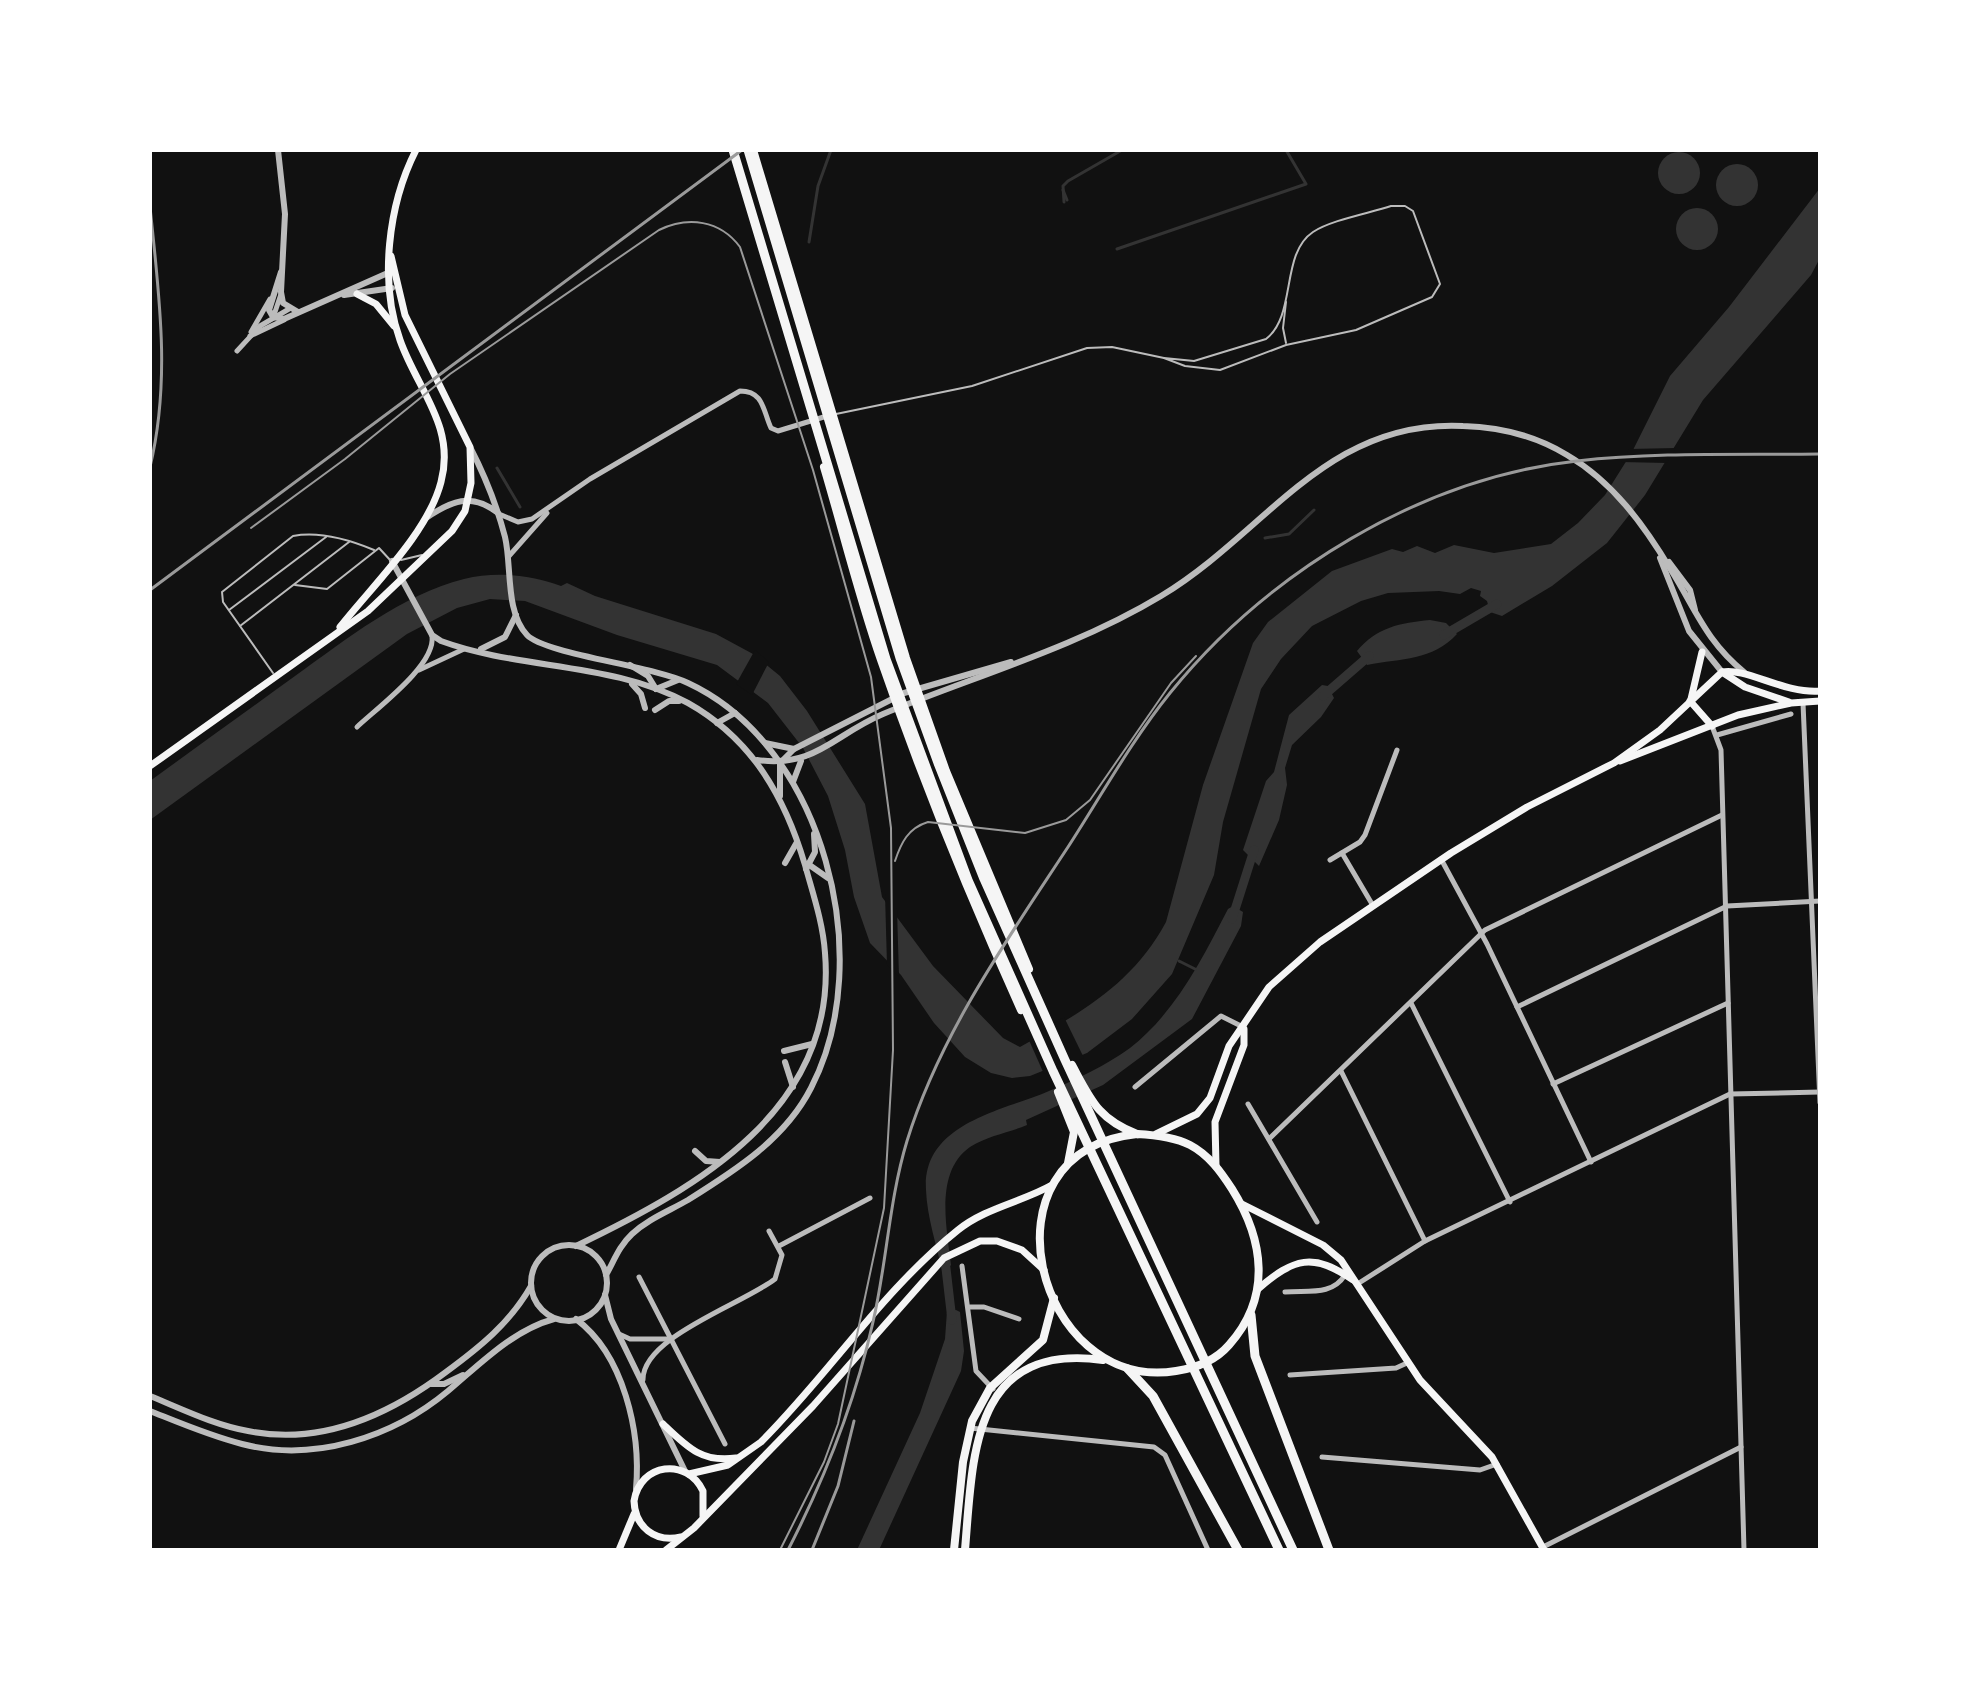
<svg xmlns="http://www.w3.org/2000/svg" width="1970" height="1700" font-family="Karla,sans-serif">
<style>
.water{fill:#333}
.pier{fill:#111}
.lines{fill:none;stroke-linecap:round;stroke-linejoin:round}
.stream{stroke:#333;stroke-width:3}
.canal{stroke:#333;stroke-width:9}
.service{stroke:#bcbcbc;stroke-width:2}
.minor{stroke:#bcbcbc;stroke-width:5}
.tertiary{stroke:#bcbcbc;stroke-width:6}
.primary{stroke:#f5f5f5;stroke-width:7}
.trunk{stroke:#f5f5f5;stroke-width:8}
.motorway{stroke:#f5f5f5;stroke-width:9}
.tram{stroke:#9a9a9a;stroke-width:2}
.rail{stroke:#9a9a9a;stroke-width:3}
</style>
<rect width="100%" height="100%" fill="#111"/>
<!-- water -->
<g class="water">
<circle cx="1679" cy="173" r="21"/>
<circle cx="1737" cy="185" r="21"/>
<path d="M1820,188V258L1811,275L1703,400L1645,495L1607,543L1552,586L1502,616L1490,612L1487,601L1480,596L1481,591L1471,588L1460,594L1439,591L1388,593L1361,601L1312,626L1281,659L1261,689L1223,822L1214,875L1172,974L1132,1019L1087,1053L1030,1076L1012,1078L991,1073L965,1057L934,1023L901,975L870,943L854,897L845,850L828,796L803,748L768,703L717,665L617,635L525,601L490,599L457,608L407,634L150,820V781C198,746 247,711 295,676C347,639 401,595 464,579C497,571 530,575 561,586L567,583L595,596L716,634L753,654L780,676L807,711L865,804L882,897L933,966L1003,1038L1020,1047C1080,1013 1132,985 1166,922L1203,785L1253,643L1268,622L1332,571L1392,549L1403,552L1417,546L1435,553L1454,545L1494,553L1551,544L1578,523L1605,495L1632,452L1670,376L1729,307Z"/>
<circle cx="1697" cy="229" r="21"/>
<path d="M1430,620L1446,623L1457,634C1432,661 1402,658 1367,665L1357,651C1377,627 1400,623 1430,620Z"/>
<path d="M1322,685L1328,686L1334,698L1321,717L1292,745L1285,768L1287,785L1279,820L1259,866L1243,850L1266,781L1274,772L1289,715Z"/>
<path d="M1233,906L1243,912L1241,926L1192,1019L1103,1085L1026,1120L1027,1125C1008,1133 989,1135 970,1147C934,1172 947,1229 951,1265L943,1274C937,1247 927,1217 926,1190C922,1123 1003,1111 1049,1091C1075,1080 1107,1065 1130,1048C1175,1013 1202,959 1228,909Z"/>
<path d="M956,1310L960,1312L964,1351L961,1371L879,1550H857L920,1413L945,1339L947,1311Z"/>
</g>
<!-- pier -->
<g class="pier">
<path d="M1676,448L1667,463L1621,462L1629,449Z"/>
<path d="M755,650L769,662L752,695L736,684Z"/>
<path d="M885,894L897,909L899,977L887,965Z"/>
<path d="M1064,1017L1084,1058L1044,1074L1028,1038Z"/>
</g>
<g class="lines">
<!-- stream -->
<g class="stream">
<path d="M1063,190L1067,200"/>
<path d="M1064,202L1063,186L1068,181L1122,150"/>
<path d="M809,242L818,186L831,150"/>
<path d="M1117,249L1306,184L1286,150"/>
<path d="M497,468L520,507"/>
<path d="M1265,538L1289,534L1314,510"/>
<path d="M1179,961L1195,969"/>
</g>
<!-- canal -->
<g class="canal">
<path d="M1444,635L1497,604"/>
<path d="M1323,696L1369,656"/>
<path d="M1232,919L1254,850"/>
<path d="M945,1260L952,1320"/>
</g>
<!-- service -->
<g class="service">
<path d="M1391,206H1405L1413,211L1440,284L1432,297L1356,330L1286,345L1220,370L1185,366L1164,358L1194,361L1266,339C1297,315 1280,254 1313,232C1331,220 1370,213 1391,206Z"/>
<path d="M1286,302L1283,328L1286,343"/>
<path d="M836,414L972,386L1087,348L1112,347L1164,358"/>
<path d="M401,560L422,555"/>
<path d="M295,585L327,589L379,548L391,561"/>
<path d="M229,610L326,537"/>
<path d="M240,626L349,542"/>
<path d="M273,673L223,602L222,592L293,536C319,531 350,540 374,550"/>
</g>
<!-- minor -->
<g class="minor">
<path d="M273,318L281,294"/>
<path d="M251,332L270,299"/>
<path d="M250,336L284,320"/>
<path d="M237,351L260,326L289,309"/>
<path d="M499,514L518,522L532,519L590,479L740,391C764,391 763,411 771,428L778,431L827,416"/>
<path d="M509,556L547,513"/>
<path d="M419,670L464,649"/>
<path d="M1803,703L1820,1103"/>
<path d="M1712,726L1721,750L1744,1550"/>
<path d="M357,727C377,708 436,665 432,636"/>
<path d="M1717,735L1791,714"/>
<path d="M1342,853L1372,904"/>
<path d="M1441,859L1487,944L1591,1162"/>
<path d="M1330,860L1360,842L1365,835L1397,750"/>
<path d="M1411,1003L1510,1202"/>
<path d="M1517,1007L1727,906L1820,901"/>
<path d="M1341,1071L1425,1241"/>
<path d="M1553,1084L1728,1003"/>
<path d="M1135,1087L1221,1016L1243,1027"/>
<path d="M1248,1104L1317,1222"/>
<path d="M1269,1139L1485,930L1722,815"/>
<path d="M779,1246L870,1198"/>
<path d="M962,1266L976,1371L993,1389"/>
<path d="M639,1277L725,1444"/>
<path d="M1359,1283L1425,1241L1730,1094L1820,1092"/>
<path d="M1285,1292C1308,1290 1332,1296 1345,1275"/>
<path d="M970,1307H984L1019,1319"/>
<path d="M619,1334L630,1339H668"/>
<path d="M1290,1375L1396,1368L1407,1363"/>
<path d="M643,1380C642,1337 743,1304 775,1279L782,1255L769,1231"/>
<path d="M970,1428L1154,1447L1165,1455L1208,1550"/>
<path d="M1322,1457L1480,1470L1497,1464"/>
<path d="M1543,1547L1741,1447"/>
</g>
<!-- tertiary -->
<g class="tertiary">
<path d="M278,150L285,214L281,292L283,303L298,312"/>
<path d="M281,272L269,310L273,317L284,319L390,272"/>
<path d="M344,295L392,288"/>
<path d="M470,447C485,476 497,506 505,537C512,566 505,612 527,635C545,654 653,666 688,683C824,746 878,959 811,1088C785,1139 736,1170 688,1200C669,1211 648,1219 632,1234C619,1246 614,1261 606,1275"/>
<path d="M426,518C451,501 471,492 498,513"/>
<path d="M1660,558L1689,631L1722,672"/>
<path d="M392,561L432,635L441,641C520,670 613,662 688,703C752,739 785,797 805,865C813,894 823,923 825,953C838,1109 697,1188 576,1246"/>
<path d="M1669,562L1690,590L1695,610"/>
<path d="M481,649L505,637L516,615"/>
<path d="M630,665L648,676L656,689"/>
<path d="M632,684L641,694L645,708"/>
<path d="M656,689L678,680"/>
<path d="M655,710L669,701H679"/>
<path d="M717,723L735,713"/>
<path d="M765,743L794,749"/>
<path d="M757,760C816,768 833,735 883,714C975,676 1075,648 1161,596C1266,533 1326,419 1463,426C1499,427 1536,436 1567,455C1613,482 1644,525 1671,570C1696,610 1706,641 1744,672"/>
<path d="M780,763L794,749L904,693L1011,662"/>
<path d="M780,763V796"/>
<path d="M793,782L801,761"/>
<path d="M785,863L797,842"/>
<path d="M808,864L828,878"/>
<path d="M806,869L815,852L814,834"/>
<path d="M784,1051L812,1044"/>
<path d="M785,1062L793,1087"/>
<path d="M695,1151L706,1161L720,1162"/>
<circle cx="569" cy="1283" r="38"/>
<path d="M605,1295L611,1319L685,1471"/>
<path d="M576,1319C624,1355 641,1432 636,1489"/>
<path d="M431,1384H444L463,1375"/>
<path d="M150,1396C182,1409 214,1425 248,1431C321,1446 389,1415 446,1372C480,1347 510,1323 531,1286"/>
<path d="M150,1411C180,1423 210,1436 242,1444C314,1463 393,1437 448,1391C480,1364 513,1330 554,1319"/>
</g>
<!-- primary -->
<g class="primary">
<path d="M357,294L376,304L394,326"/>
<path d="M340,627C372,586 428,533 441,482C456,426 417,389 400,340C379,282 388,205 416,150"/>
<path d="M1722,672L1745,687L1789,702"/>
<path d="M1691,699L1702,652"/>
<path d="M1690,701L1712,726"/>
<path d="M1620,761L1738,715L1791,703L1820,701"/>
<path d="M150,766L368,611L452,531L465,511L471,483L470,447L405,315L391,256"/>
<path d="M1156,1134L1197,1114L1210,1098L1229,1046L1269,987L1320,942L1451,853L1527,807L1614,763L1660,730L1722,672C1746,667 1784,694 1820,691"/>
<path d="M1216,1166L1215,1122L1244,1045V1029"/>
<path d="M1240,1203L1323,1245L1341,1260L1420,1380L1492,1457L1544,1550"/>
<path d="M1258,1289C1294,1258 1313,1252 1353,1280"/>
<path d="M663,1424C687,1447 702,1463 736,1458"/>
<path d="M689,1474L728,1465L761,1442C829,1374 883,1290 958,1230C985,1208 1022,1202 1052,1185"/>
<path d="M681,1537C655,1543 635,1527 634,1501C640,1463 687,1457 703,1491V1516"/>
<path d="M619,1550L634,1514"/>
<path d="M666,1550L694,1528L813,1406L944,1258L980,1241H997L1022,1250L1044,1270"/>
</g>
<!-- trunk -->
<g class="trunk">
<path d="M753,150L906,658L946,771L1029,969"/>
<path d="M824,467C843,531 859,597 881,660C922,779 969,895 1021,1010"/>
<path d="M1072,1065C1091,1100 1098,1119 1137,1134"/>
<path d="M1058,1092L1074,1132L1068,1163"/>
<path d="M1137,1134C1156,1135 1174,1137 1190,1145C1209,1155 1221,1172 1232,1189C1264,1240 1272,1297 1229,1345C1216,1360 1196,1368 1176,1371C1036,1394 974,1151 1137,1134Z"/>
<path d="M954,1550L963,1462L972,1421L990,1388L1043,1340L1054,1298"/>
<path d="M965,1550C973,1454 972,1342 1103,1360"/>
</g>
<!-- motorway -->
<g class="motorway">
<path d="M733,150L886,659L968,880L1053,1071L1279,1550"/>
<path d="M748,150L900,658L938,763L984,879L1065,1060L1293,1550"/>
<path d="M1251,1315L1255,1356L1329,1550"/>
<path d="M1128,1369L1153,1396L1238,1550"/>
</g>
<!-- tram -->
<g class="tram">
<path d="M251,528L345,459L450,374L659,230C688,216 720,220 740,247L813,470L871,677L891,828L893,1050L884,1208L838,1424L824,1462L780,1550"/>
<path d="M895,861C901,843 908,828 928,822L1025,833L1066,820L1090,800L1171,683L1196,656"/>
</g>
<!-- rail -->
<g class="rail">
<path d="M150,207C159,295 171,380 150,467"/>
<path d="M150,590L742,150"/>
<path d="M788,1550C825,1478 855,1402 873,1322C887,1262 889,1200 907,1141C940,1034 1007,940 1068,847C1101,796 1132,740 1170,693C1267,573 1421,478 1577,461C1657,452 1739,455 1820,454"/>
<path d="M812,1550L838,1486L854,1421"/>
</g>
</g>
<!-- border -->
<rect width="1970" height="1700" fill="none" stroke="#ffffff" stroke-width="304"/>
</svg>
